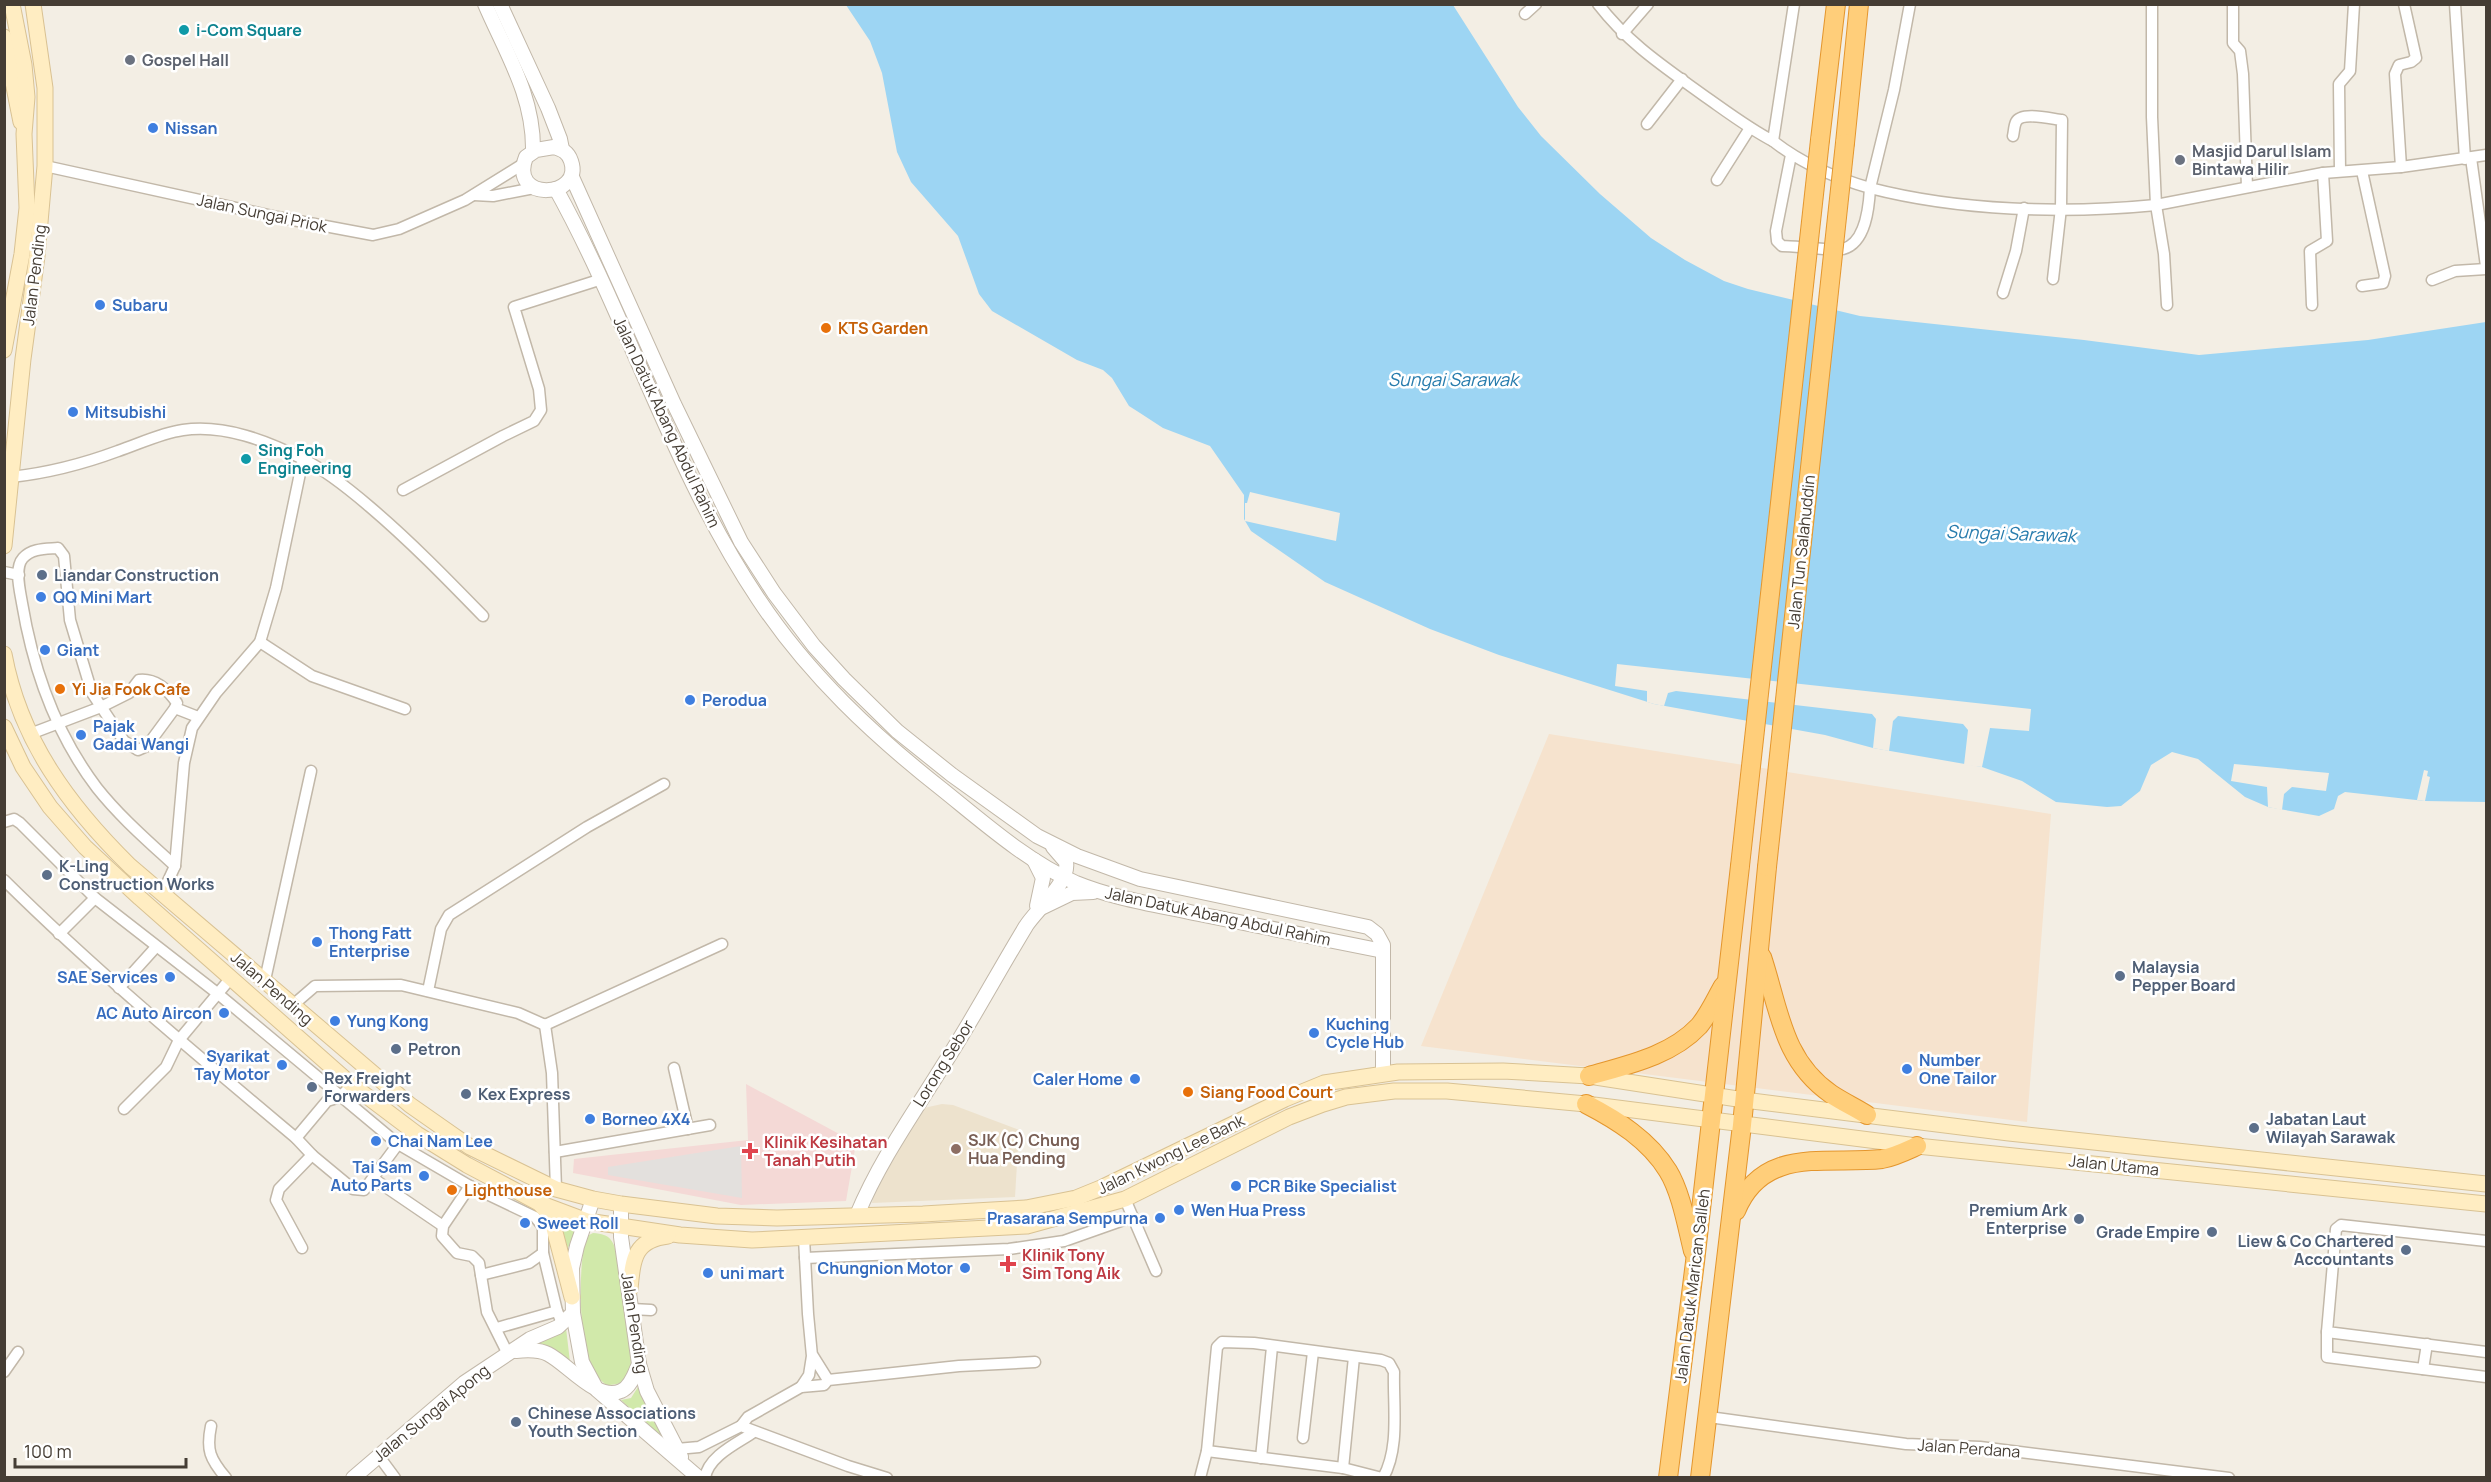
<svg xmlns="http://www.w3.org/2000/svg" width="2491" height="1482" font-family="Manrope,sans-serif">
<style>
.commercial{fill:#f6e3ce}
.education{fill:#ede2cd}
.medical{fill:#f4d9d6}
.green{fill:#d1e9aa}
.parking{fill:#e3e0dd}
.water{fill:#9dd5f3}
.pier{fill:#f3eee4}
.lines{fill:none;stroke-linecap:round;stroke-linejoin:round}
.minor-casing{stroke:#c2b8a9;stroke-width:13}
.tertiary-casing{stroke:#c2b8a9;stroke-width:16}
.secondary-casing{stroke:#d9c293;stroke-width:17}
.trunk-casing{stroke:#e4962d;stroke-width:20}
.minor{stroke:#fff;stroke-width:10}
.tertiary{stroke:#fff;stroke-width:14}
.secondary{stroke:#ffedc2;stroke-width:15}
.trunk{stroke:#ffce7a;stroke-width:18}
.trunk-bridge-casing{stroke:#e4962d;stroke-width:20;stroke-linecap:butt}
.trunk-bridge{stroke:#ffce7a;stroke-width:18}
.culture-dot{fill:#0f9aa8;stroke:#fff;stroke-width:2}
.worship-dot{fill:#6b7280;stroke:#fff;stroke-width:2}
.shop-dot{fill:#3f7fe0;stroke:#fff;stroke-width:2}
.food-dot{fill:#e8710a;stroke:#fff;stroke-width:2}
.service-dot{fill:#5c6f8a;stroke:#fff;stroke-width:2}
.education-dot{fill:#8d6e63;stroke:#fff;stroke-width:2}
.health-dot{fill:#e0444e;stroke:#fff;stroke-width:2}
.labels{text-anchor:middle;stroke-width:5;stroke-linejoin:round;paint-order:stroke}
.culture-label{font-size:16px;font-weight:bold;fill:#0d838f;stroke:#fff;text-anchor:start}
.worship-label{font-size:16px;font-weight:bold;fill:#5b616d;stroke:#fff;text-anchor:start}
.shop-label{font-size:16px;font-weight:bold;fill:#366cbe;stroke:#fff;text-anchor:start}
.street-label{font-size:16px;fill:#453d34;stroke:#fff}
.food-label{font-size:16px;font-weight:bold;fill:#c56008;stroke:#fff;text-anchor:start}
.service-label{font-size:16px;font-weight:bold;fill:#4e5e75;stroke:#fff;text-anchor:start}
.education-label{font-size:16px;font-weight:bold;fill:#785e54;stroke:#fff;text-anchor:start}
.health-label{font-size:16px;font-weight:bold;fill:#be3a42;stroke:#fff;text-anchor:start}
.water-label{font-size:18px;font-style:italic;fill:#277cad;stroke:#fff}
</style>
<rect width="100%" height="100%" fill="#f3eee4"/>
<!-- commercial -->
<path class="commercial" d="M1549,734L2051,814L2027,1122L1421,1046Z"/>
<!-- education -->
<path class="education" d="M942,1104L953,1105L1019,1130L1015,1197L872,1203L879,1169L924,1108Z"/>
<!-- medical -->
<path class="medical" d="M746,1084L856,1143L846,1201L741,1205L573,1173L574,1159L748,1140Z"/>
<!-- green -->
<g class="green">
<path d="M558,1220L577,1226L565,1255Z"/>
<path d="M593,1233C611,1234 614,1241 617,1257L631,1355C631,1375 628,1385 606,1385C602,1381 598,1378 596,1375C578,1350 577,1265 587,1236Z"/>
<path d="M566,1328L570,1362L546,1346L534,1343Z"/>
<path d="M638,1387L665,1440L621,1400L631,1398Z"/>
</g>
<!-- parking -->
<path class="parking" d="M741,1146L742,1198L608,1175V1167Z"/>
<!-- water -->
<path class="water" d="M846,5H1453L1518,107L1541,136L1600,194L1651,238L1685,260L1724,281L1748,289L1860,316L2084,340L2199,355L2368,340L2486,322V802L2425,801L2345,792L2338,796L2334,809L2319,816L2268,807L2245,797L2198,759L2172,752L2151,765L2140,791L2121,806L2107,807L2056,802L2022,781L1982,767L1873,748L1825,735L1654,704L1499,655L1430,629L1325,582L1251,531L1244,519V495L1210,446L1163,428L1140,413L1129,406L1112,378L1103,370L1077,360L992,311L979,294L958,236L911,182L897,152L882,73L870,41Z"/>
<!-- pier -->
<g class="pier">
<path d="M1250,492L1340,513L1336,541L1245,521V503H1247Z"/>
<path d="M1617,664L2031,709L2029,731L1990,728L1982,767L1964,765L1968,730L1963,724L1898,716L1893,721L1889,751L1873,748L1876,719L1872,714L1676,691L1668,693L1664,706L1654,704L1647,702V691L1615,686Z"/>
<path d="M2234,764L2329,773L2326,791L2292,787L2284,794L2282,810L2268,807L2267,787L2231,781Z"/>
<path d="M2424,770L2428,771L2427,776L2430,777L2425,801L2417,800Z"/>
</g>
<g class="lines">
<defs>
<g id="minor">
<path d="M1598,4C1629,44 1663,66 1703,95C1726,111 1748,128 1773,141L1794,4"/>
<path d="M1910,4L1894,90L1870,188C1959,211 2064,214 2156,205L2323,173L2401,167L2486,155"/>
<path d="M2152,4V117L2156,205L2164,254L2167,305"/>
<path d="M2233,4V43L2240,51L2243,74L2247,187"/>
<path d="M2455,4L2465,159"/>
<path d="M1525,14L1536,4"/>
<path d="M1622,34L1648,4"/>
<path d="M1647,124L1682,79"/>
<path d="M2013,136C2014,132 2014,126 2016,122C2021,111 2052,119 2062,120L2061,208L2053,279"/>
<path d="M1773,141C1801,163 1835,178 1870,188C1869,207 1866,243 1843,249C1834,251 1794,246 1782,246L1777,241L1776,231L1791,155"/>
<path d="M2471,158L2486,266"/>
<path d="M45,166L277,217L373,235L399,229L465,200L523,164"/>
<path d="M2401,167L2395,74L2399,65L2411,62L2416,58L2404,4"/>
<path d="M2340,171L2339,84L2350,71L2354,4"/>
<path d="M2362,171L2385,276L2383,283L2362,286"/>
<path d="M1717,180L1750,128"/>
<path d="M474,195L493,196L534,188"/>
<path d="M2432,280L2455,271L2486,269"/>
<path d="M2003,293L2016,251L2024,208"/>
<path d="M2312,305L2310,251L2327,241L2323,173"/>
<path d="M11,477C48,473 83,464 118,451C139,444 161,433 183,430C224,424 267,441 303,459"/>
<path d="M403,490L503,436L534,421L541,410L539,389L514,307L602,279"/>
<path d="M4,572L19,575"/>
<path d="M260,642L312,676L405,709"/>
<path d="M30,734L101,707L129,693L139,680C156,678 168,690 177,703L175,708"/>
<path d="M4,822L14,819L20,823L95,898L217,993L398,1144L470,1186L535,1217L543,1227V1253L557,1311L562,1323"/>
<path d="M175,866C148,841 120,817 97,788C56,734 33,669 22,603C20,591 14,568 23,558C32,548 46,549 58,548L64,556L70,620L92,693L124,741L138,750L147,746L175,708L198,717"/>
<path d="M4,880C97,972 197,1055 296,1138L312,1155L279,1189L276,1200L302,1248"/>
<path d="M162,894L175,866L184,763L192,728L216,693L260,642L276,588L303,459C327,471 349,489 370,507C410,541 446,578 483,616"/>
<path d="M59,934L95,898"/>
<path d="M265,980L311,771"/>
<path d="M119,988L156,947"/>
<path d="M428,991L441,929L449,915L587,827L664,784"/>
<path d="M293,1005L315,986L401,985L518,1013L545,1025L722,944"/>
<path d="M545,1025L552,1073L556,1189"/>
<path d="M674,1068L688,1129"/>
<path d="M124,1109L166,1067L179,1040L230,979"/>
<path d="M296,1138L327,1101L340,1097L352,1085"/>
<path d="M555,1152L710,1125"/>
<path d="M312,1155L353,1189L364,1190L398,1144"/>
<path d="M374,1179L443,1226"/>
<path d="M470,1186L443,1226L442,1236L457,1253L472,1256L479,1263L487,1312L508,1354"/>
<path d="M1125,1199L1156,1271"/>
<path d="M2486,1241L2341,1225L2336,1229L2327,1332L2486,1352"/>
<path d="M805,1258L1009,1249L1064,1241L1132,1217"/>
<path d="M481,1275L529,1263L543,1253"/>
<path d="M632,1309L651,1310"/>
<path d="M497,1328L557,1311"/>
<path d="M2327,1332V1357L2486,1377"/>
<path d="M813,1356L828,1380"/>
<path d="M2423,1369L2427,1344"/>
<path d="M4,1372L18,1352"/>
<path d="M801,1387L809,1375L812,1356L808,1314L804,1238"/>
<path d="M1709,1417L1906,1444L1980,1447L2229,1478"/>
<path d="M211,1426C206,1450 210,1459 226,1478"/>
<path d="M741,1426L748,1417L801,1387L824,1385L828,1380L959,1366L1035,1362"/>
<path d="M1303,1438L1313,1352"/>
<path d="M677,1449L699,1447L741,1426L848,1466L887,1478"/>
<path d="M1207,1451L1343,1468L1382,1478"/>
<path d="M378,1455L395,1478"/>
<path d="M1261,1458L1272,1347"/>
<path d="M1343,1468L1354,1357"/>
<path d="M705,1478C708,1456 738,1443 754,1432"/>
<path d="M1200,1478L1207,1451L1217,1347L1222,1342L1254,1343L1381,1360L1389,1363L1394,1372C1393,1406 1400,1448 1383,1478"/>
</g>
<g id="tertiary">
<path d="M485,4C506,53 534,96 533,151"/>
<path d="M500,4L548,108L560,139L562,149"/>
<path d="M554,147C563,150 568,152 571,161C584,198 508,203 526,157L536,150Z"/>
<path d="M572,177L674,404L741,542L774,593L814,646L844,679L897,731L952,775L1037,836L1077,856L1140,879L1368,927L1377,934L1383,945V1074"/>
<path d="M556,189C630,323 673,472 759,600C808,674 873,735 943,790C984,823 1028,862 1076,883C1115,899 1158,905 1199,914C1260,926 1321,939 1383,951"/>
<path d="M1034,860L1043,878L1037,906"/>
<path d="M1043,907L1072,893L1093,892"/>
<path d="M593,1199L577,1246L572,1268L573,1313L582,1362L597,1390L699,1478"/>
<path d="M621,1204V1237L639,1364L647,1391L681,1457"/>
<path d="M857,1215C880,1160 913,1114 944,1064C973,1019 998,972 1026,926C1037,909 1070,882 1066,862L1053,847"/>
<path d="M516,1351C526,1350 538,1349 548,1354C568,1364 597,1402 621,1391C631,1387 635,1373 639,1364"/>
<path d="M353,1478L464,1383L530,1339L558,1327L573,1313"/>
</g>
<g id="secondary">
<path d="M4,37L21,122"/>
<path d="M4,350L22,254L27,208L24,134L27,97L24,65L12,4"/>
<path d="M4,546L23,359L37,256L45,166V88L33,4"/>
<path d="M4,654C20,740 69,806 130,866L410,1105L470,1147L556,1189L593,1199L621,1204L717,1216L777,1218L923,1214L1026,1208L1076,1198L1103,1187L1285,1099L1324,1083L1398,1072L1503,1071L1589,1076L1744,1100L2009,1133L2486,1184"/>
<path d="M4,727L23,767L50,807L85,847L140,898L352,1085L417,1134L467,1165L539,1203L587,1221L680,1235L752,1240L1027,1226L1125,1199L1289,1117L1323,1104L1346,1097L1394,1091H1447L1586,1104L1917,1146L2486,1204"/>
<path d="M540,1204L551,1217L572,1297"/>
<path d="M630,1289C633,1259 634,1240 668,1236"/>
</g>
<g id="trunk">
<path d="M1820,140L1836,4"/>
<path d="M1845,143L1859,4"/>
<path d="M1762,957C1779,1008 1782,1060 1831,1094C1843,1102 1856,1108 1867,1115"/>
<path d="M1589,1076C1627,1065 1671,1056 1699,1026C1709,1014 1716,998 1723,986"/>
<path d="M1586,1104C1617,1120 1649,1140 1668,1171C1681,1192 1687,1227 1693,1251"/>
<path d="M1736,1211C1763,1145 1827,1165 1882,1159C1894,1157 1906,1151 1917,1146"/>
<path d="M1668,1478L1695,1262L1740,866"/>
<path d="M1700,1478L1742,1125L1767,867"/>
</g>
</defs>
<!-- minor casing -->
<use href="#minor" class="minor-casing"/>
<!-- tertiary casing -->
<use href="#tertiary" class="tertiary-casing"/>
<!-- secondary casing -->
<use href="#secondary" class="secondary-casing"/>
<!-- trunk casing -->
<use href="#trunk" class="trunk-casing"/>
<!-- minor -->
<use href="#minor" class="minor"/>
<!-- tertiary -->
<use href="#tertiary" class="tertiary"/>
<!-- secondary -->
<use href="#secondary" class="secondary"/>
<!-- trunk -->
<use href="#trunk" class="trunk"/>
<defs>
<g id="trunk-bridge">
<path d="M1740,866L1820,140"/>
<path d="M1767,867L1845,143"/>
</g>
</defs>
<!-- trunk-bridge casing -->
<use href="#trunk-bridge" class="trunk-bridge-casing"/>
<!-- trunk-bridge -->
<use href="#trunk-bridge" class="trunk-bridge"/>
</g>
<!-- markers -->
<g class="culture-dot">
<circle cx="184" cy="30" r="6"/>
<circle cx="246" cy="459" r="6"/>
</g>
<g class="worship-dot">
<circle cx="130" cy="60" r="6"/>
<circle cx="2180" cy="160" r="6"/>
</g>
<g class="shop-dot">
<circle cx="153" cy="128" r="6"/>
<circle cx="100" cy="305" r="6"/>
<circle cx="73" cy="412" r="6"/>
<circle cx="41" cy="597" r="6"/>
<circle cx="45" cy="650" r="6"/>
<circle cx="690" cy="700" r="6"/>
<circle cx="81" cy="735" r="6"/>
<circle cx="317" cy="942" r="6"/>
<circle cx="170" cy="977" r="6"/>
<circle cx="224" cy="1013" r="6"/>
<circle cx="335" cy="1021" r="6"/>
<circle cx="1314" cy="1033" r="6"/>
<circle cx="282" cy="1065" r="6"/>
<circle cx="1907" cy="1069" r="6"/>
<circle cx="1135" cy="1079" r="6"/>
<circle cx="590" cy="1119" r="6"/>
<circle cx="376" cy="1141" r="6"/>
<circle cx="424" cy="1176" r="6"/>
<circle cx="1236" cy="1186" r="6"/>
<circle cx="1179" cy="1210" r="6"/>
<circle cx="1160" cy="1218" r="6"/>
<circle cx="525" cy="1223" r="6"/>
<circle cx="965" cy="1268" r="6"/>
<circle cx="708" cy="1273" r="6"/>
</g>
<g class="food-dot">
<circle cx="826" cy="328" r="6"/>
<circle cx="60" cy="689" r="6"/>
<circle cx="1188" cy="1092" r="6"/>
<circle cx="452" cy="1190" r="6"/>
</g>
<g class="service-dot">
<circle cx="42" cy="575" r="6"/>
<circle cx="47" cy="875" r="6"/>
<circle cx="2120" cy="976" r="6"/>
<circle cx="396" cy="1049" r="6"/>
<circle cx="312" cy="1087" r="6"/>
<circle cx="466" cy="1094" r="6"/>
<circle cx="2254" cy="1128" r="6"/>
<circle cx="2079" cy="1219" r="6"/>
<circle cx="2212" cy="1232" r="6"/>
<circle cx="2406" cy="1250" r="6"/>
<circle cx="516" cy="1422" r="6"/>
</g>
<circle class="education-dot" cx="956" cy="1149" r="6"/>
<g class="health-dot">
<path d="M747 1142h6v6h6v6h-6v6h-6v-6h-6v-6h6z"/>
<path d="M1005 1255h6v6h6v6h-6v6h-6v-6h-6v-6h6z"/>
</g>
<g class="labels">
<!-- culture labels -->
<g class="culture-label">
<text x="196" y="36">i-Com Square</text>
<text x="258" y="456">Sing Foh<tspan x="258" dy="18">Engineering</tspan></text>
</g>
<!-- worship labels -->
<g class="worship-label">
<text x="142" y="66">Gospel Hall</text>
<text x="2192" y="157">Masjid Darul Islam<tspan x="2192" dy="18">Bintawa Hilir</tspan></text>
</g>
<!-- shop labels -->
<g class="shop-label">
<text x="165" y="134">Nissan</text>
<text x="112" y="311">Subaru</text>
<text x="85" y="418">Mitsubishi</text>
<text x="53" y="603">QQ Mini Mart</text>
<text x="57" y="656">Giant</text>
<text x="702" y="706">Perodua</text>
<text x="93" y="732">Pajak<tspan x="93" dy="18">Gadai Wangi</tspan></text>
<text x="329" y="939">Thong Fatt<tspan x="329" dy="18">Enterprise</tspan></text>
<text x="158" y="983" text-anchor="end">SAE Services</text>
<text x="212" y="1019" text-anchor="end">AC Auto Aircon</text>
<text x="347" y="1027">Yung Kong</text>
<text x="1326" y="1030">Kuching<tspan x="1326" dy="18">Cycle Hub</tspan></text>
<text x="270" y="1062" text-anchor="end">Syarikat<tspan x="270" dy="18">Tay Motor</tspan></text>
<text x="1919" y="1066">Number<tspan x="1919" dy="18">One Tailor</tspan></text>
<text x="1123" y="1085" text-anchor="end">Caler Home</text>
<text x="602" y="1125">Borneo 4X4</text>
<text x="388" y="1147">Chai Nam Lee</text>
<text x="412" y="1173" text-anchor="end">Tai Sam<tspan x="412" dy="18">Auto Parts</tspan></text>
<text x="1248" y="1192">PCR Bike Specialist</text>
<text x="1191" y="1216">Wen Hua Press</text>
<text x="1148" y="1224" text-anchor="end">Prasarana Sempurna</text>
<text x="537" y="1229">Sweet Roll</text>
<text x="953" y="1274" text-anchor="end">Chungnion Motor</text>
<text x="720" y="1279">uni mart</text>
</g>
<!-- street labels -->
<g class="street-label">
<text transform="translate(262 213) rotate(12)" y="6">Jalan Sungai Priok</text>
<text transform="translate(34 275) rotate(-83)" y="6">Jalan Pending</text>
<text transform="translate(667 422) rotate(65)" y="6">Jalan Datuk Abang Abdul Rahim</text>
<text transform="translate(1801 552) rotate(-84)" y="6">Jalan Tun Salahuddin</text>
<text transform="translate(1218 916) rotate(12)" y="6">Jalan Datuk Abang Abdul Rahim</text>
<text transform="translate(272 988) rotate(41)" y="6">Jalan Pending</text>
<text transform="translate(943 1063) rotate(-58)" y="6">Lorong Sebor</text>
<text transform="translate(1171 1154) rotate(-26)" y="6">Jalan Kwong Lee Bank</text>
<text transform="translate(2114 1165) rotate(6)" y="6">Jalan Utama</text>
<text transform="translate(1692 1286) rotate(-83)" y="6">Jalan Datuk Marican Salleh</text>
<text transform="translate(635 1323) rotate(81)" y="6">Jalan Pending</text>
<text transform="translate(431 1413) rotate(-39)" y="6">Jalan Sungai Apong</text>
<text transform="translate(1969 1448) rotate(4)" y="6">Jalan Perdana</text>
</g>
<!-- food labels -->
<g class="food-label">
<text x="838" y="334">KTS Garden</text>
<text x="72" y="695">Yi Jia Fook Cafe</text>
<text x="1200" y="1098">Siang Food Court</text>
<text x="464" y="1196">Lighthouse</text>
</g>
<!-- service labels -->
<g class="service-label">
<text x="54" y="581">Liandar Construction</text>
<text x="59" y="872">K-Ling<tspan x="59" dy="18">Construction Works</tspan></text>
<text x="2132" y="973">Malaysia<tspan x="2132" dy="18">Pepper Board</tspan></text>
<text x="408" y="1055">Petron</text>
<text x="324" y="1084">Rex Freight<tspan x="324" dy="18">Forwarders</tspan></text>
<text x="478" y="1100">Kex Express</text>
<text x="2266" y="1125">Jabatan Laut<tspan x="2266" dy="18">Wilayah Sarawak</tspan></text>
<text x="2067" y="1216" text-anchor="end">Premium Ark<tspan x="2067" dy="18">Enterprise</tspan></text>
<text x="2200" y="1238" text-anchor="end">Grade Empire</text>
<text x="2394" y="1247" text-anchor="end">Liew &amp; Co Chartered<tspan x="2394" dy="18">Accountants</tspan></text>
<text x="528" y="1419">Chinese Associations<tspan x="528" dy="18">Youth Section</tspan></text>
</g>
<!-- education labels -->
<g class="education-label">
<text x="968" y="1146">SJK (C) Chung<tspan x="968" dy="18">Hua Pending</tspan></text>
</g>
<!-- health labels -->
<g class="health-label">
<text x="764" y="1148">Klinik Kesihatan<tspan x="764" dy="18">Tanah Putih</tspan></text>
<text x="1022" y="1261">Klinik Tony<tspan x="1022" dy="18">Sim Tong Aik</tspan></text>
</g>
<!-- water labels -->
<g class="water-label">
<text x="1453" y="386">Sungai Sarawak</text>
<text transform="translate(2011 534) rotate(2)" y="6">Sungai Sarawak</text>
</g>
</g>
<!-- border -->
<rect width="2491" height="1482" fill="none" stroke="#453d34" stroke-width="12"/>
<!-- scale -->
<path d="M15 1458v9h171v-9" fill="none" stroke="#453d34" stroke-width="3"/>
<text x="24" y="1458" font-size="18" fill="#453d34" stroke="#ffffff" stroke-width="4.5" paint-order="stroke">100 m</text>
</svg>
